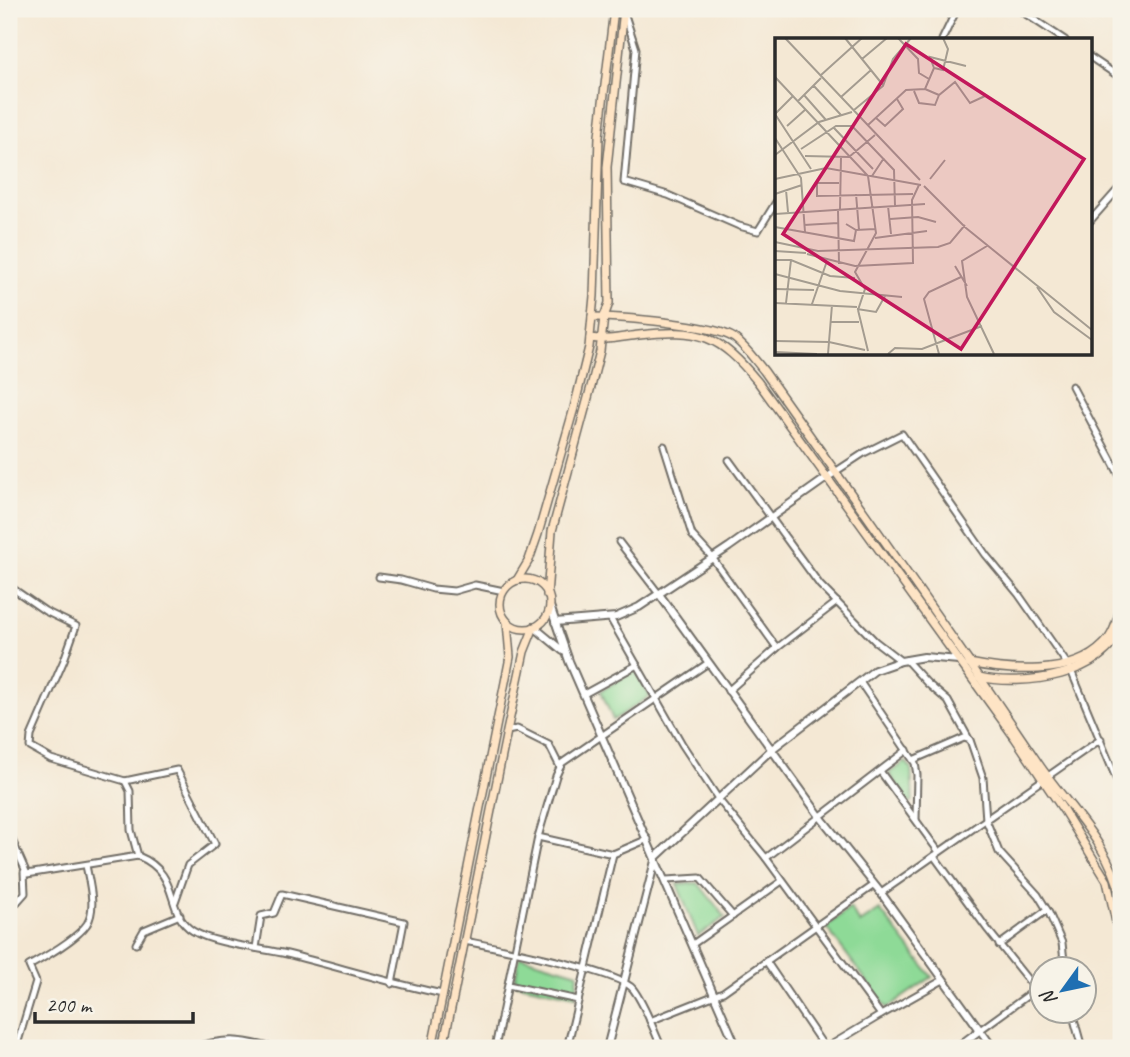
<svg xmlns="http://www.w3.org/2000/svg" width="1130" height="1057" font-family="Caveat,sans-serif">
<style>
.green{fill:#8eda97;stroke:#5c8261;stroke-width:2}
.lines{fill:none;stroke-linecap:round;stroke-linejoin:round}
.minor-casing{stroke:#716d66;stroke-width:9}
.tertiary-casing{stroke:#716d66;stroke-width:10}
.secondary-casing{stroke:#716d66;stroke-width:10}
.minor{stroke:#fff;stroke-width:5}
.tertiary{stroke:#fff;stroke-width:6}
.secondary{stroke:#fee4c5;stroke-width:7}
.inset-road{fill:none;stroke:#a49c90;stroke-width:2}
.view{fill:#c2185b;fill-opacity:0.15;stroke:#c2185b;stroke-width:3.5}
.inset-edge{fill:none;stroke:#2b2b2b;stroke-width:3.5}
</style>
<rect width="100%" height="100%" fill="#f7f3e8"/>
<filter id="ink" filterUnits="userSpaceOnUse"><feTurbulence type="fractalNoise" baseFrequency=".0143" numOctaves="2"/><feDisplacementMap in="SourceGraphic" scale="14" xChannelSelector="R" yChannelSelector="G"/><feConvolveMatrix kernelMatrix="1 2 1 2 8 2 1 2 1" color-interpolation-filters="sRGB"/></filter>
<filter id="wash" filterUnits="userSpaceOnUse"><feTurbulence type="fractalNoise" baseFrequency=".00686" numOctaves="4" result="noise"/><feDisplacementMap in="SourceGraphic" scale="28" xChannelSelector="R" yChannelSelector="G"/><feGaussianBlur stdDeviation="1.57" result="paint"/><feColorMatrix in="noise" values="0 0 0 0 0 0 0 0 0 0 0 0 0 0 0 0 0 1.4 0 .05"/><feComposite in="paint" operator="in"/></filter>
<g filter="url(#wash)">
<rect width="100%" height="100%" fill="#f4e8d4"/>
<!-- green -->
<g class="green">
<path d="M635,670L650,696L613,720L601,691Z"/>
<path d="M906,762L911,768L913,801L909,803L889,773Z"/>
<path d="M698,883L725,917L698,936L677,884Z"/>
<path d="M850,908L860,923L880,910L932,977L887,1008L826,927Z"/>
<path d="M520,956L578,973L576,996L514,983Z"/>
</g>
</g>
<g filter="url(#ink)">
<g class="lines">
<defs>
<g id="minor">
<path d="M1018,9L1065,40"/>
<path d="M625,15L636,49L624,182L668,195L739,226L758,231L776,202"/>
<path d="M942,40L957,9"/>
<path d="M1090,57L1121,78"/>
<path d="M1090,221L1121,186"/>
<path d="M1072,386L1121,478"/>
<path d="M664,446L692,535L711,556L777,648"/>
<path d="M729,460L820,585L875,641L901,661"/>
<path d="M835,472L864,453L902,434L986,555L1019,595L1070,668L1121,790"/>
<path d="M619,542L659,594"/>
<path d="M379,577L401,580L433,589L454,591L475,585L504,591"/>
<path d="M9,586L45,611L76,626L64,660L31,736L30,747L51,759L125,781L130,791L131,830L138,856"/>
<path d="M610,618L682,744L719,800L766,858L881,1015L826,1048"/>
<path d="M906,660L927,683L948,701L969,739"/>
<path d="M860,682L915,763L917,775L916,820"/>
<path d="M728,691L777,648L837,602"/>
<path d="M584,694L637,665"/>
<path d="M507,731L517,729L549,745L560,767"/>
<path d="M913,760L964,738L970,740L983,778L986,820L999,852L1038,895L1049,913L1062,943L1065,970"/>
<path d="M880,771L939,852"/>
<path d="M125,781L177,770L215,844L188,865L175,902"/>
<path d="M9,833L27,874L138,856C182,874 164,913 193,931C214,944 261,948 287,954C339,967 390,983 443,994"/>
<path d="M538,837L613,854L648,839"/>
<path d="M934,856L988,930L1036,990"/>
<path d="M766,858L907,750"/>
<path d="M666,880L700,878L733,916"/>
<path d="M881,893L1101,739"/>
<path d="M9,911L25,893L24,872"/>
<path d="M465,941C494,947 619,971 633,989C646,1006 653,1030 662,1048"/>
<path d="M136,944L144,930L180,915"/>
<path d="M693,944L782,881"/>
<path d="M999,945L1047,910"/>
<path d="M256,948L261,916L274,913L282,894L404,922L392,984"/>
<path d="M766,961L825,1048"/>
<path d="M508,985L578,1000"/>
<path d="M1072,1012L1082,1048"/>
<path d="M881,1015L943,980"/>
<path d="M650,1021L723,992L874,885"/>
<path d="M980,1030L1042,985"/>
<path d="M16,1048L36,982L29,966C45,957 77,939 87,924C97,908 89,882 86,865"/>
<path d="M495,1048L538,837L556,776L562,763L708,663"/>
<path d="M567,1048L613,854"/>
</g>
<g id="tertiary">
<path d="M659,594L819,815L881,893L993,1048"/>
<path d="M550,606L569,661L737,1048"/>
<path d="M555,622L616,617L639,607L729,547L835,472"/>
<path d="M534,627L563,651"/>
<path d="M194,1048C226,1038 239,1040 271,1048"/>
<path d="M607,1048L656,857L772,749L875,670L901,661L924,657L959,660"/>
<path d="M956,1048L980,1030"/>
</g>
<g id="secondary">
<path d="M592,317C620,317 713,324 734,338C746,347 754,359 764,371C856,501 949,630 1038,763C1067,806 1110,844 1121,897"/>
<path d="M590,338C607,341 622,337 639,335C701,328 719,335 758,382L1015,738L1064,811L1107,881L1121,945"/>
<circle cx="525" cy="604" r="25"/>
<path d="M517,580L529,560L538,534L574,408L589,347L594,296L599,136L614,9"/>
<path d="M547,595L552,531L592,383L600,351L604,317L609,303L607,167L624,9"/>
<path d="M969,663C1008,671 1072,677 1103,645C1114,635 1117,620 1121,606"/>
<path d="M979,677C1022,687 1107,676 1121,626"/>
<path d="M432,1048L510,657L507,622"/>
<path d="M443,1048L507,731L524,652L534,627"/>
</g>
</defs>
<!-- minor casing -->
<use href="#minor" class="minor-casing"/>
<!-- tertiary casing -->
<use href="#tertiary" class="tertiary-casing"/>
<!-- secondary casing -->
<use href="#secondary" class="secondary-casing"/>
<!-- minor -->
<use href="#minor" class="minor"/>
<!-- tertiary -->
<use href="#tertiary" class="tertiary"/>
<!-- secondary -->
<use href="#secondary" class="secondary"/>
</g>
</g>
<!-- overview -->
<g transform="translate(775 38)">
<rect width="317" height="317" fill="#f4e8d4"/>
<path class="inset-road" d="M10,0L145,142M70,0L108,47M123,0L143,21L144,35L154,41M87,21L112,0M159,30L155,19L191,28M46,37L87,0M0,39L93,138L101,195L93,210M38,47L66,77M150,51L164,57L180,44L195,65L210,58M139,53L144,65L160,67L164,57M29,57L51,82M66,59L96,32M23,63L46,40M79,72L108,48L118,21L136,0M0,76L36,131M0,76L18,58M101,80L110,88L128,71L122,61M93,87L131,52L150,51L159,30L168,32L173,11L168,0M12,88L31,71M59,90L98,131M0,100L26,140L30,194M26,111L61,88H77L119,132L120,168M0,117L44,84L77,74M30,118L74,119L100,97M97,138L109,120M0,141L51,130L146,147M155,141L170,122M64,145H42V158L138,156M149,148L191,190L317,292M11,152L13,174M0,156L27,147M81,156L84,192M113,168L116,196M65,171L66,119M63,172L64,226M0,176L150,166M115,181L143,179L161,184M71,186L81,192L100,191M29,187L63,185M0,189L79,203L81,192M100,200L152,193M0,204L43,213L163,209L175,205L190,187M212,208L187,223L192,259L219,316M0,213L31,215M32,216L80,228L138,225L137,162L144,147M0,222H16L55,238L80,240M180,228L192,248M0,236L65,253L127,259M262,249L279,274L317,302M0,251L39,252M0,265L82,269M11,265L16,222M37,266L52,223M82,271L101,274L110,258M55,284H84M0,303L54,304L90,312M93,313L83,272L90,251L80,234L93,210M0,314L42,316M53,316L57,267M113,316L120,310L147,311L207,288M164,316L149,261L154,254L186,239"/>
<path class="view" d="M131,6L309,121L186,311L8,196Z"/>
<rect width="317" height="317" class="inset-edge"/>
</g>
<!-- margin -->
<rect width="1130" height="1057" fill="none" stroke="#f7f3e8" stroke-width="35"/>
<!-- north arrow -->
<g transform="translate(1063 990) rotate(237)"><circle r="33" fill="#f7f3e8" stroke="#a5a39c" stroke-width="2"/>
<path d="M0-5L12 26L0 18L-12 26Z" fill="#1f6fb2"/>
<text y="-10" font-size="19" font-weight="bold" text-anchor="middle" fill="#2b2b2b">N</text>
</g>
<!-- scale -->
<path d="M35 1012v10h158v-10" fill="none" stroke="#2b2b2b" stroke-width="3.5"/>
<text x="46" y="1012" font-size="21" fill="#2b2b2b" stroke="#f7f3e8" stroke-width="5" paint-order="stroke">200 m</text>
</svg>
